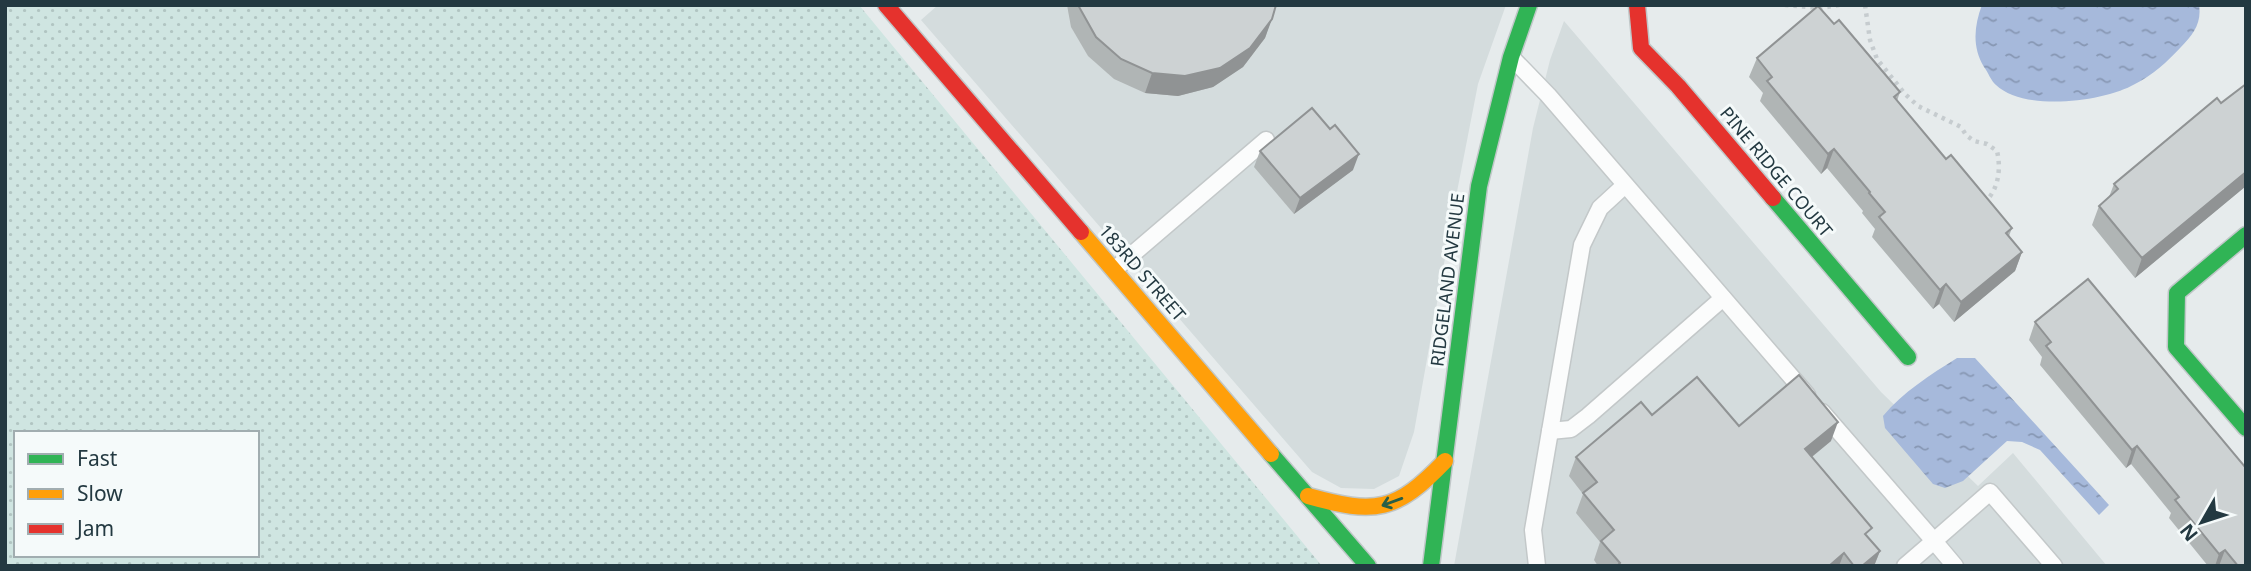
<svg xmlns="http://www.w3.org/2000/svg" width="2251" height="571" font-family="'Noto Sans',sans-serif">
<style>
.built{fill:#d4dcdd}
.park{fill:url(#park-dots);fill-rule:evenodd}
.water{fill:url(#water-ripples)}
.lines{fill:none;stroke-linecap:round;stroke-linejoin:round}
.lane-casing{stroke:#c3c8c9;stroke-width:19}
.fast-casing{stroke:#c0c7c8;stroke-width:19}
.slow-casing{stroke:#c0c7c8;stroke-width:19}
.jam-casing{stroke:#c0c7c8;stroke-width:19}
.path{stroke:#c6cccf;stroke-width:4.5;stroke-dasharray:3.5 5;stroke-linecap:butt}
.lane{stroke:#fbfcfc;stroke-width:16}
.fast{stroke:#30b455;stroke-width:16}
.slow{stroke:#ff9f0a;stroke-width:16}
.jam{stroke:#e5322d;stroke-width:16}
.wall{fill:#b0b5b5}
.shaded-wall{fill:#909394}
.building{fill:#cdd2d3;stroke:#909394;stroke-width:2}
.oneway{stroke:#275e47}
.labels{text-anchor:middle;stroke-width:6;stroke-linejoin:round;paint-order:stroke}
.street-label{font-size:18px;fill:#233941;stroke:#f5fafa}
</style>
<defs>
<pattern id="park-dots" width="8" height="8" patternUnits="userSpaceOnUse" patternTransform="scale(1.75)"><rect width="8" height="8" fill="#cfe5e1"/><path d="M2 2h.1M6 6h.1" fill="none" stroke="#b1c5c2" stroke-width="1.8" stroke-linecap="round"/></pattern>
<pattern id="water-ripples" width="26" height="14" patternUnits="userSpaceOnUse" patternTransform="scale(1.75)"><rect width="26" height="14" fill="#a6b9db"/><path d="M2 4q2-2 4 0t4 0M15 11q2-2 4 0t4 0" fill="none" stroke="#8797b3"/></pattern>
</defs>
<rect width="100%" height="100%" fill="#e6ebec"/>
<!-- built -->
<g class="built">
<path d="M938,5H1506L1478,84L1455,202L1414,432L1399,476L1374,489L1341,488L1312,472L921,20Z"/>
<path d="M1564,21L1881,392L1978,486L2013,453L2107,566H1454L1533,128L1550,60Z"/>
</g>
<!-- park -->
<path class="park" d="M5,5H859L1322,566H5ZM16,433H257V555H16Z"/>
<!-- water -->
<g class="water">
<path d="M1982,5H2199C2202,23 2193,35 2181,47C2167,62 2153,75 2135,84C2104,102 2024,112 1996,85C1991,81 1988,72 1984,67C1972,47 1974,26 1982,5Z"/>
<path d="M1957,358H1975L2109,505L2099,515L2040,450L2022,442L2007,441L1963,481L1945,488L1933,484L1885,428L1883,416C1903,392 1930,375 1957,358Z"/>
</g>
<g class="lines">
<defs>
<g id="lane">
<path d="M1513,59L1548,95L1807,395"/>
<path d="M1114,270L1266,140"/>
<path d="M1822,412L1934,541L1905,566"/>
<path d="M1550,431L1571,429L1588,416L1723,298"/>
<path d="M1537,566L1533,530L1582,245L1600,208L1625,185"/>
<path d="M1955,566L1934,541L1990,492L2054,566"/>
</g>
<g id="fast">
<path d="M1773,198L1908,357"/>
<path d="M2246,235L2177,293L2176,347L2246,428"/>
<path d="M1271,454L1368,566"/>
<path d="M1431,566L1479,186L1511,57L1529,5"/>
</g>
<g id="slow">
<path d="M1081,232L1271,454"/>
<path d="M1308,496C1376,515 1396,512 1445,461"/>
</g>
<g id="jam">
<path d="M886,5L1081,232"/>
<path d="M1637,5L1641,48L1678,86L1773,198"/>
</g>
</defs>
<!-- lane casing -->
<use href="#lane" class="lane-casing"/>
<!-- fast casing -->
<use href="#fast" class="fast-casing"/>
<!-- slow casing -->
<use href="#slow" class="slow-casing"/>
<!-- jam casing -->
<use href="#jam" class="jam-casing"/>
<!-- path -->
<g class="path">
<path d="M1785,5L1820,8L1840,5"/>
<path d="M1865,5L1870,40L1877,59L1905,94L1918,106L1961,127L1966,135L1974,141L1987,144L1997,151C2001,168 1999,188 1986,201"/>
</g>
<!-- lane -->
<use href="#lane" class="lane"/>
<!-- fast -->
<use href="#fast" class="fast"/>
<!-- slow -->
<use href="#slow" class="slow"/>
<!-- jam -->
<use href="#jam" class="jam"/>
</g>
<!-- wall -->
<g class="wall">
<path d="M1067,5H1276L1265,38L1243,67L1213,87L1178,96L1145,93L1114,79L1088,56L1071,27Z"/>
<path d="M1834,24L1900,92L1897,101L1946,159L2012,228L2009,236L2022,252L2015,271L1954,322L1939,304L1933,309L1872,237L1875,229L1862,213L1863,211L1827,168L1821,174L1760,101L1763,93L1749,77L1757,58Z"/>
<path d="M2246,84V186L2135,278L2092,225L2099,206L2109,197L2114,184Z"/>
<path d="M1260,151L1353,170L1294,214L1254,167Z"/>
<path d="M2035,322L2246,566H2208L2169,518L2171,513L2131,464L2126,468L2040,365L2042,357L2029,340Z"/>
<path d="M1652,415L1739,426L1831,441L1812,457L1868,538L1880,551L1874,566H1598L1594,560L1600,542L1576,513L1583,494L1569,476L1576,457Z"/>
</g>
<!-- shaded-wall -->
<g class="shaded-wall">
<path d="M1272,19L1265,38L1243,67L1213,87L1178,96L1145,93L1152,73Z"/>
<path d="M1834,149L1827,168L1821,174L1828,154Z"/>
<path d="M1359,154L1353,170L1294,214L1300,198Z"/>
<path d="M2246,172V186L2135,278L2142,258Z"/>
<path d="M2022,252L2015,271L1954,322L1961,302Z"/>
<path d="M1946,284L1939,304L1933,309L1940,290Z"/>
<path d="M1838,422L1831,441L1798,468L1805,449Z"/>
<path d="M2137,446L2131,464L2126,468L2132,450Z"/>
<path d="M2225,550L2219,566H2215L2219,554Z"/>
<path d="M1880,551L1874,566H1862Z"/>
<path d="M1844,553L1839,566H1829Z"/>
</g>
<!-- building -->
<g class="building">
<path d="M1078,5H1276L1272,19L1250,48L1220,68L1185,76L1152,73L1121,59L1096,37Z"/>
<path d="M1818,6L1834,24L1839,20L1900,92L1894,97L1946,159L1951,155L2012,228L2006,233L2022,252L1961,302L1946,284L1940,290L1879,217L1885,212L1869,193L1870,192L1834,149L1828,154L1767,81L1772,77L1757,58Z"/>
<path d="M2246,84V172L2142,258L2099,206L2118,189L2114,184L2217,98L2221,103Z"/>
<path d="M1312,108L1330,129L1335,125L1359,154L1300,198L1260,151Z"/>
<path d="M2088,279L2246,468V566H2238L2225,550L2219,554L2175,500L2179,497L2137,446L2132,450L2046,346L2051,342L2035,322Z"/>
<path d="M1799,375L1838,422L1805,449L1872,528L1865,534L1880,551L1862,566H1854L1844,553L1829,566H1617L1620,563L1601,541L1614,530L1583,493L1597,482L1576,457L1641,402L1652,415L1697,377L1739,426Z"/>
</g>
<!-- one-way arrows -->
<defs><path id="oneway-shaft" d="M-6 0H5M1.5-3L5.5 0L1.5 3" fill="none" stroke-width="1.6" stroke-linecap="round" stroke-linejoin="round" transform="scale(1.75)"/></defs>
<use class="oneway" href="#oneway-shaft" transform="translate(1392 502) rotate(160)"/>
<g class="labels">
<!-- street labels -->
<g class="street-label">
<text transform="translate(1776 172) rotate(50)" y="6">PINE RIDGE COURT</text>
<text transform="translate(1142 273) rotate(49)" y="6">183RD STREET</text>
<text transform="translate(1448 280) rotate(-83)" y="6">RIDGELAND AVENUE</text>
</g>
</g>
<!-- border -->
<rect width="2251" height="571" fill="none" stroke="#233941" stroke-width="14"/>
<!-- legend -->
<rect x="14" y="431" width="245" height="126" fill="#f5fafa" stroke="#a1adb0" stroke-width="2"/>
<rect x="28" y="454" width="35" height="10" fill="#30b455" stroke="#a1adb0" stroke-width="2"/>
<text x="77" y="466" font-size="21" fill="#233941">Fast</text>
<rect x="28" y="489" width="35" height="10" fill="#ff9f0a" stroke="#a1adb0" stroke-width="2"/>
<text x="77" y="501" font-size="21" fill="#233941">Slow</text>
<rect x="28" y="524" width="35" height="10" fill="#e5322d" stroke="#a1adb0" stroke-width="2"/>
<text x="77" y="536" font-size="21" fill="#233941">Jam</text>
<!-- north arrow -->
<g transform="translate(2202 522) rotate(231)" stroke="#f5fafa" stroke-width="5" paint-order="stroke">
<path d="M0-5L12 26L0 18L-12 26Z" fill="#233941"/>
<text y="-10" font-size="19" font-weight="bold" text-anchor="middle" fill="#233941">N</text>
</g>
</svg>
